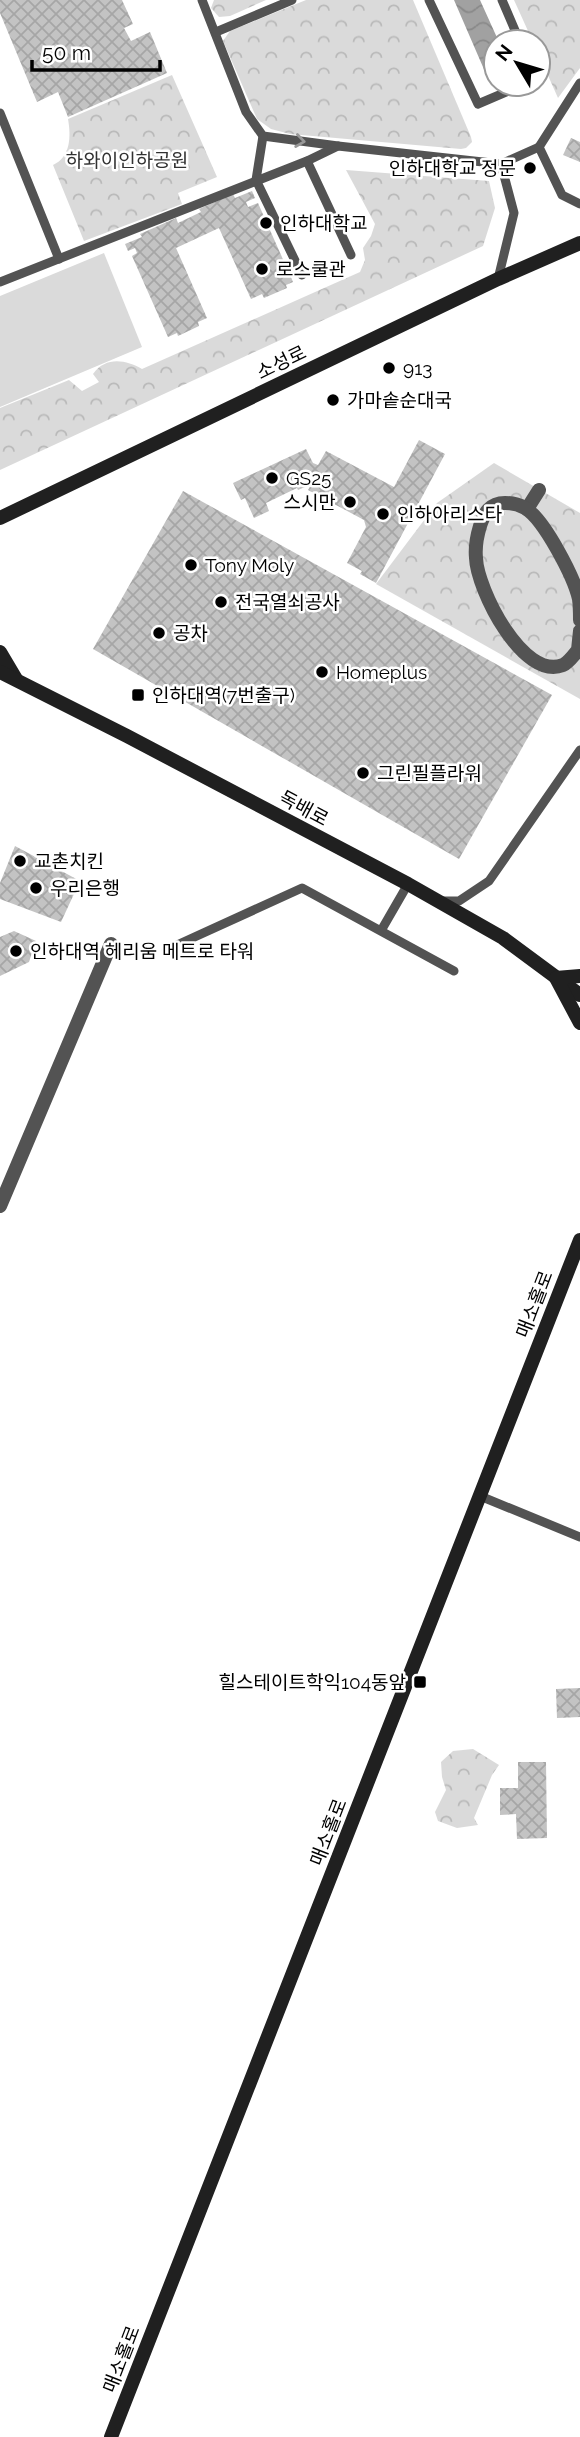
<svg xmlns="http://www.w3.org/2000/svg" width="580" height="2437" font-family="Raleway,'Noto Sans KR',sans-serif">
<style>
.forest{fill:url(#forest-crowns)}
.pitch{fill:#dadada}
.water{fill:url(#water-waves)}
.building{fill:url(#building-cross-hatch)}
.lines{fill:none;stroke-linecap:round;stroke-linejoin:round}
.lane{stroke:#535353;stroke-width:9}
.street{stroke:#535353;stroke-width:14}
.secondary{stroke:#202020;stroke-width:14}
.oneway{stroke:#989898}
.poi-dot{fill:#000;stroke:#fff;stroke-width:2.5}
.labels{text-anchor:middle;stroke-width:5;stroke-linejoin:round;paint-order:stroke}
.park-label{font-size:19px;fill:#313131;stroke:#fff}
.poi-label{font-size:19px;fill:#000;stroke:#fff;text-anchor:start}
.street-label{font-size:19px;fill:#000;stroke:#fff}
</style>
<defs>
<pattern id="forest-crowns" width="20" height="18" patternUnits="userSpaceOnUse" patternTransform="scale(1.75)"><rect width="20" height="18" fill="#dadada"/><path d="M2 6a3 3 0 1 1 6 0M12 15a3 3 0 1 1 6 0" fill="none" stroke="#b9b9b9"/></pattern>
<pattern id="water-waves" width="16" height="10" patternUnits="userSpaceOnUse" patternTransform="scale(1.75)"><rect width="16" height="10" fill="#a1a1a1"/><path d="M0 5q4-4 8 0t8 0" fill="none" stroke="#898989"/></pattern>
<pattern id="building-cross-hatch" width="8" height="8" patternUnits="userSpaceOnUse" patternTransform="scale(1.75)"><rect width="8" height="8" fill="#c3c3c3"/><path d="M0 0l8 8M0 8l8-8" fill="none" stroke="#a6a6a6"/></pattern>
</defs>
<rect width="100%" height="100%" fill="#fff"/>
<!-- forest -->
<g class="forest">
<path d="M214,0H266L230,16L219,17L211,8Z"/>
<path d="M306,0H413L471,137L472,142L466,148L461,149L290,134L271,129L257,119L223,41L230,31Z"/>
<path d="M514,0H580V68L558,98L538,53V42H533Z"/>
<path d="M172,75L217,177L178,193L182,204L84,241L53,165C71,157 71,136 68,119Z"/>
<path d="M346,170L489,181L495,208L483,246L0,470V408L69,380L82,391L99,382L93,374C106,356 126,360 142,369L360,272L365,260L363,248L371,236L375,224Z"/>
<path d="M494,463L580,513V699L376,584L437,503Z"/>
<path d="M473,1749L499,1765L492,1775L474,1818L478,1825L457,1828L438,1821L435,1812L446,1790L442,1777L441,1762L453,1751Z"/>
</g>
<!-- pitch -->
<path class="pitch" d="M104,253L142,347L0,407V296Z"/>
<!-- water -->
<path class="water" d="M454,0H480L499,42H496V70L486,74Z"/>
<!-- building -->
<g class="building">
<path d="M0,0H122L133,24L124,28L131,41L150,32L167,73L68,117L58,92L37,102L0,13Z"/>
<path d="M571,138L580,142V162L563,155Z"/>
<path d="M252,191L255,198L246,202L248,207L258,203L293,282L286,285L287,288L264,298L262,294L251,299L219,228L176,248L207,318L198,322L199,326L178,336L177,333L168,337L132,256L137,253L135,248L128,251L125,244L142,237L140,234L176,218L178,223L201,212L199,209L233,194L235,198Z"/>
<path d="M419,440L445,454L376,583L360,574L362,571L347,563L366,527L364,520L308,490L315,478L311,476L302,481L305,487L298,490L297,488L266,503L269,511L254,518L245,498L241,500L233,483L306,449L313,463L318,465L326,451L394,487Z"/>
<path d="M183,491L552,695L459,859L93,649Z"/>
<path d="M15,846L80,881L61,922L0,899V883Z"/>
<path d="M14,931L36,941L29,962L0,976V937Z"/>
<path d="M580,1688V1717L557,1718L556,1689Z"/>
<path d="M518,1762H546L547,1838L517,1839L516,1814L500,1815V1788H518Z"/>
</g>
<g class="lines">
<!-- lane -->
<g class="lane">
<path d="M202,0L246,112L263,136L338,146"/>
<path d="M429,0L478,104L525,84"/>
<path d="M502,0L520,42"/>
<path d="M216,32L292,0"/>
<path d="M580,83L539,147L562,195L580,204"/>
<path d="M0,113L59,259"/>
<path d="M263,136L256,180L302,275"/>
<path d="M307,161L351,255"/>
<path d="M501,164L539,147"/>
<path d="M0,282L307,161L338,146L501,164L514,213L498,279"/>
<path d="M443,901H459L489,881L580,750"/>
<path d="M382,929L408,884"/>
<path d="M166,950L302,888L454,971"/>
<path d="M480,1496L580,1537"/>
</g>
<!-- street -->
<g class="street">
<path d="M527,509L539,490"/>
<path d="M580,620C580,613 580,606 579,599C574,577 544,519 525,508C518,504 512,503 505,503C490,503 484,513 480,526C477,536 475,548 476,558C477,589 523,681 563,665C568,663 574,655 578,650L580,631"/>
<path d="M0,1206L111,944"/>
</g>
<!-- secondary -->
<g class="secondary">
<path d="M0,518L498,279L580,243"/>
<path d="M0,652L16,679"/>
<path d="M0,672L127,736L408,884L503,938L580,995"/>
<path d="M580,976L556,978L580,1023"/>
<path d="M111,2437L580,1240"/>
</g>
</g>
<!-- one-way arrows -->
<defs><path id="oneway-chevron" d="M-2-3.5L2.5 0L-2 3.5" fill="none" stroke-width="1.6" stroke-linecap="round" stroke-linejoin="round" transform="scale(1.75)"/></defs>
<use class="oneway" href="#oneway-chevron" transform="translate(300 141) rotate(8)"/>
<!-- markers -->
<g class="poi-dot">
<circle cx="530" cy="168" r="7"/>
<circle cx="266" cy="223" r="7"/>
<circle cx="262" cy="269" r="7"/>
<circle cx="389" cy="368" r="7"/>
<circle cx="333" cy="400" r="7"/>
<circle cx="272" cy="478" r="7"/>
<circle cx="350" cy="502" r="7"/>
<circle cx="383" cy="514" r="7"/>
<circle cx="191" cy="565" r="7"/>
<circle cx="221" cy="602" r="7"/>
<circle cx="159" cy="633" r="7"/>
<circle cx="322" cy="672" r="7"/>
<rect x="131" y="688" width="14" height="14" rx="3.5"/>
<circle cx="363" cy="773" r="7"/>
<circle cx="20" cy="861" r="7"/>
<circle cx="36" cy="888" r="7"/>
<circle cx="16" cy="951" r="7"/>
<rect x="413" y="1675" width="14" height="14" rx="3.5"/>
</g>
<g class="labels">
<!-- park labels -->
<g class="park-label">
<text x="127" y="167">하와이인하공원</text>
</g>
<!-- poi labels -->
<g class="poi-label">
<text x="516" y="175" text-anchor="end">인하대학교 정문</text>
<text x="280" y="230">인하대학교</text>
<text x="276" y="276">로스쿨관</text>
<text x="403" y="375">913</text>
<text x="347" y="407">가마솥순대국</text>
<text x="286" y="485">GS25</text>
<text x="336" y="509" text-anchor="end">스시만</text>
<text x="397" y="521">인하아리스타</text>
<text x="205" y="572">Tony Moly</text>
<text x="235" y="609">전국열쇠공사</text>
<text x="173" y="640">공차</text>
<text x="336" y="679">Homeplus</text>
<text x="152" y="702">인하대역(7번출구)</text>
<text x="377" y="780">그린필플라워</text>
<text x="34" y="868">교촌치킨</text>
<text x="50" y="895">우리은행</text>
<text x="30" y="958">인하대역 헤리움 메트로 타워</text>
<text x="406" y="1689" text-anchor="end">힐스테이트학익104동앞</text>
</g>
<!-- street labels -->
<g class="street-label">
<text transform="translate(281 362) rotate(-26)" y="7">소성로</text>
<text transform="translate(304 808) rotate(28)" y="7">독배로</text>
<text transform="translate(534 1304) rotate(-69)" y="7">매소홀로</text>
<text transform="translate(328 1832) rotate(-69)" y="7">매소홀로</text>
<text transform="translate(121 2359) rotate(-69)" y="7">매소홀로</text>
</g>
</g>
<!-- north arrow -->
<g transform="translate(517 63) rotate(308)"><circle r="33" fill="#ffffff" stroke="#999999" stroke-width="2"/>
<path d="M0-5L12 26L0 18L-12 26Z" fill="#000000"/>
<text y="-10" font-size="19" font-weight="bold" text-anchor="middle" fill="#000000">N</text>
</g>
<!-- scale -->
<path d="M32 60v10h128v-10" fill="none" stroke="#000000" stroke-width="3.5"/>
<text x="42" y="60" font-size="21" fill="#000000" stroke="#ffffff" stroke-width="5" paint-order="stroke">50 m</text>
</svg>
